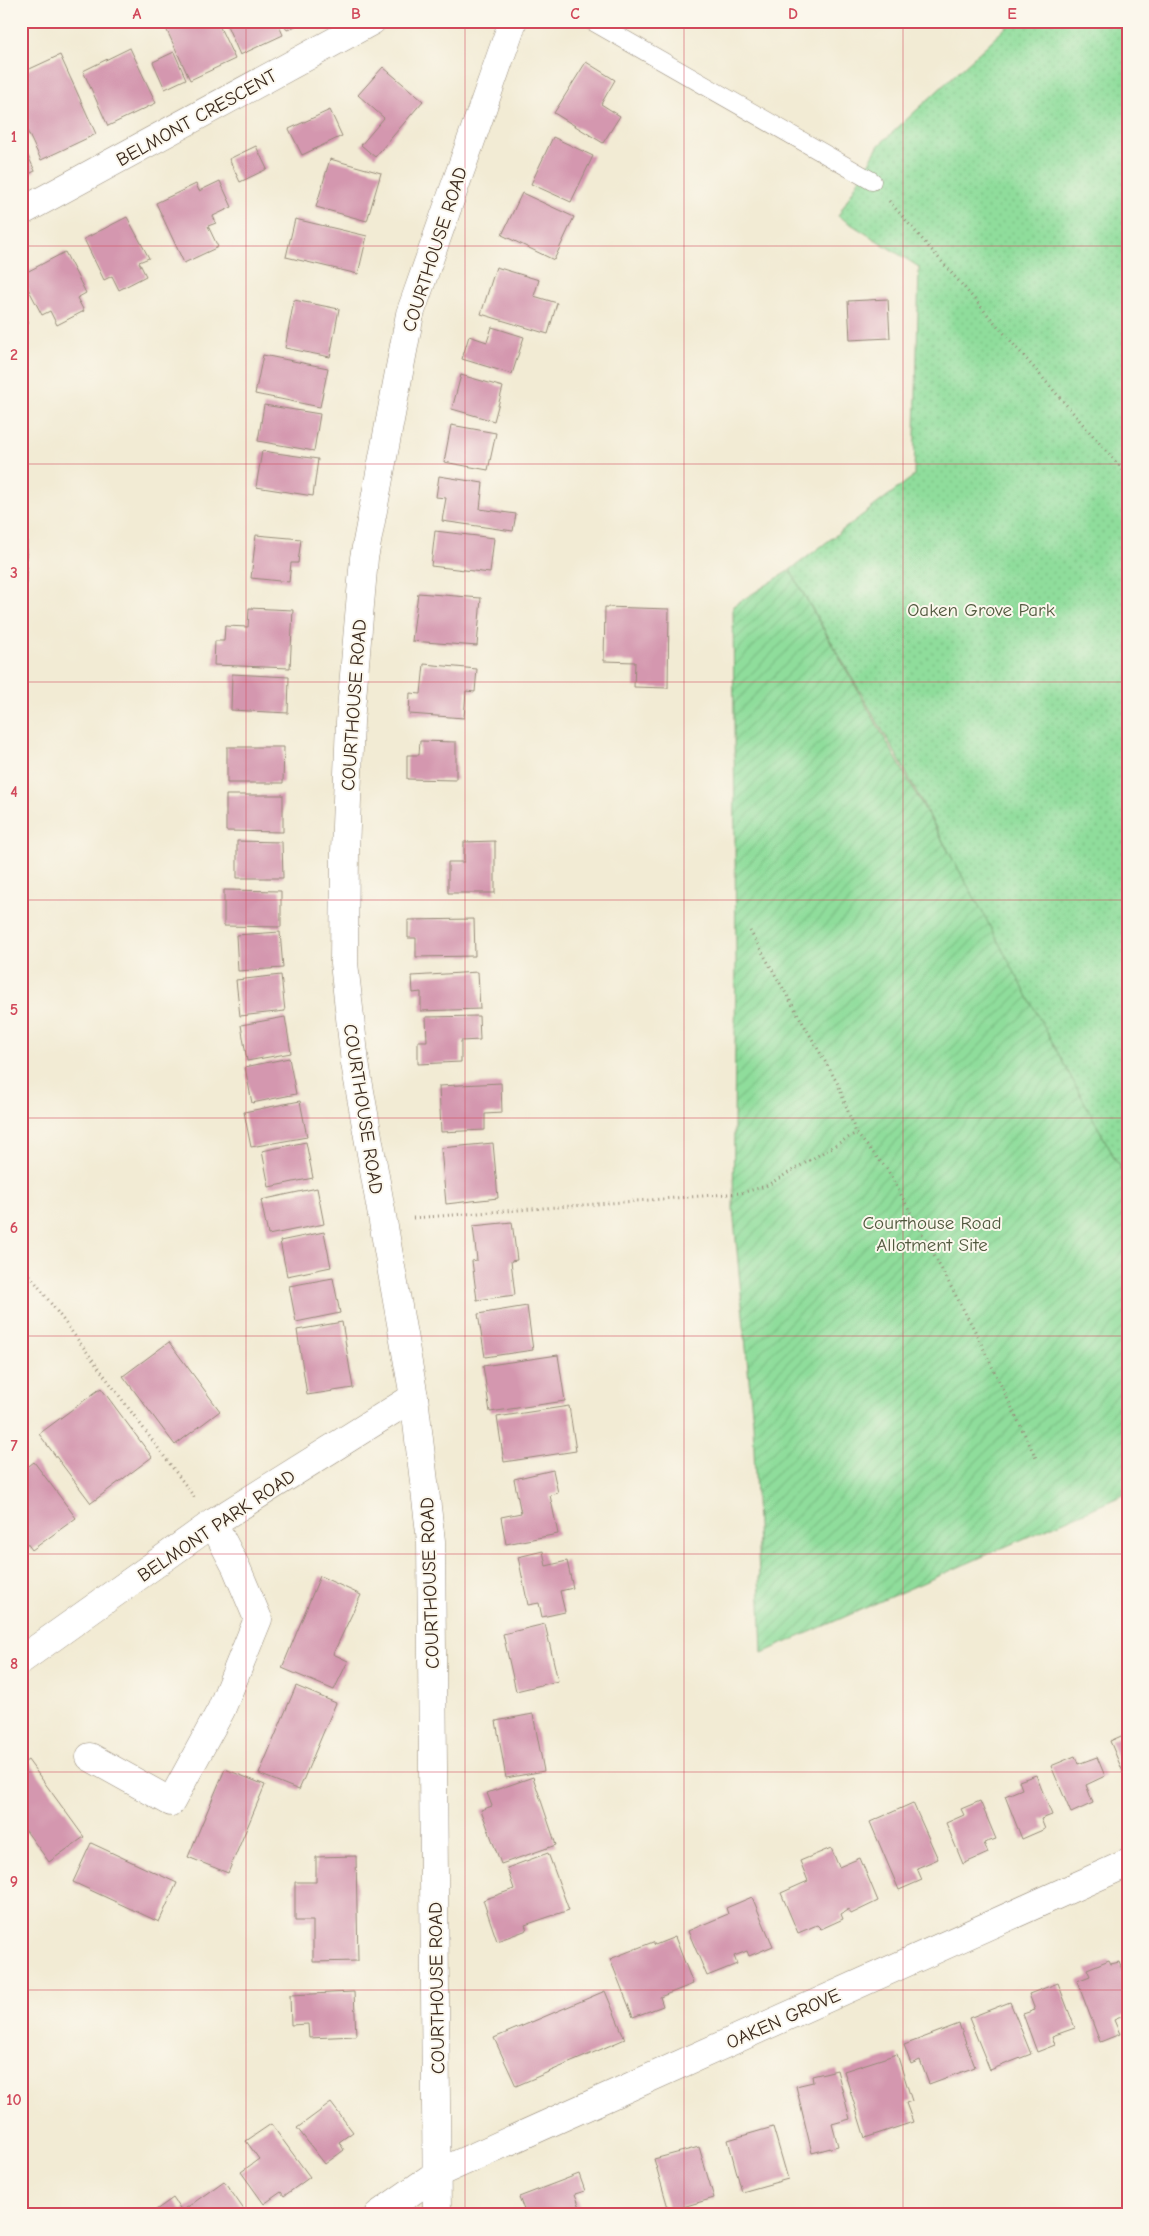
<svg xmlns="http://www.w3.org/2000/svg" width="1149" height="2236" font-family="'Comic Neue',sans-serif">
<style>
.grass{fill:url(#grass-dots);stroke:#65845c}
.garden{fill:url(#garden-furrows);stroke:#65845c}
.building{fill:#d497af}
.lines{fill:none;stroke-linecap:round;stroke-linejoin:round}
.lane-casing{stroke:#968a79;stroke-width:19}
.street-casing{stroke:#968a79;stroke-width:29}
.secondary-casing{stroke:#968a79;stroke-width:29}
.path{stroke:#968a79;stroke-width:3;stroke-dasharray:1 4;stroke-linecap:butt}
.lane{stroke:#fff;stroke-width:18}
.street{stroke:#fff;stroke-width:28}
.secondary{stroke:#fff;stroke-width:28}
.grid{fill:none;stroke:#d1495b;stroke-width:1;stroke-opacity:0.55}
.labels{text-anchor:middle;stroke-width:4;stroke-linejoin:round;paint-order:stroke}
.street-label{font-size:19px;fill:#3b2a1e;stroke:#fbf7ec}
.park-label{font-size:19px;fill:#50573d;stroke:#fbf7ec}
.neatline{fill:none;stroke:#d1495b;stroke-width:2}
.grid-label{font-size:16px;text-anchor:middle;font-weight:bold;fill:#d1495b}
</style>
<defs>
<pattern id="grass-dots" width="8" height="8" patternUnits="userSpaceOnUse" patternTransform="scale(1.25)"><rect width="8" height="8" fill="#8fdd9b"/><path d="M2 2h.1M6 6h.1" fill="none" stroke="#7cbe85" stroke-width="1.8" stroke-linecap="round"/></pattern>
<pattern id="garden-furrows" width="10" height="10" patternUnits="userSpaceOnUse" patternTransform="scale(1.25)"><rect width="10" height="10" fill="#8fdd9b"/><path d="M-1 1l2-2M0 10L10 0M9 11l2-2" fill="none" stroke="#7cbe85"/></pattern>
</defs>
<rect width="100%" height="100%" fill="#fbf7ec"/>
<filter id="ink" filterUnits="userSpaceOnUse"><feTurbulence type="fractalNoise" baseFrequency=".02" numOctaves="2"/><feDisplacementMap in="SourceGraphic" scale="10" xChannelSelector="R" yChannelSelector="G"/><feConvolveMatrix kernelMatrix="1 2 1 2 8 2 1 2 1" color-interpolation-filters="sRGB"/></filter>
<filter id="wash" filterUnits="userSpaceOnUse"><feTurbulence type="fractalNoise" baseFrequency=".0096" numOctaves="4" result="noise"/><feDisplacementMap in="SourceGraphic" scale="20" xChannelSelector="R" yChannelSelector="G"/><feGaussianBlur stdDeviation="1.12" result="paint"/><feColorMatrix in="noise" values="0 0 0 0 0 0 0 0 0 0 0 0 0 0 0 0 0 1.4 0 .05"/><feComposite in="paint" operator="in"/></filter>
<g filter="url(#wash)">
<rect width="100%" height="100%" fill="#f2ebd4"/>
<!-- grass -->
<path class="grass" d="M1013,21H1128V1183L897,756L790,570L914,476L919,267L838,216L879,145Z"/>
<!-- garden -->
<path class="garden" d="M790,570L978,904L1128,1183V1493L762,1653L753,1423L733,1208L736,959L733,606Z"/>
<g id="blocks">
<!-- building -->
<g class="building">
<path d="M165,21H217L235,59L190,80L163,22Z"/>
<path d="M225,21H277L283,35L240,55Z"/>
<path d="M283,21H306L287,30Z"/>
<path d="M130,48L156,103L108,126L83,71Z"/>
<path d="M174,52L186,79L165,89L153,62Z"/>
<path d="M60,55L96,134L41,160L21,118V73Z"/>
<path d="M586,62L615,80L601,104L620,116L603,143L554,113Z"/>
<path d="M383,67L423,101L375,157L361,145L384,118L358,95Z"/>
<path d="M330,110L342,136L302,155L289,129Z"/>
<path d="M553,137L593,156L571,202L531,184Z"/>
<path d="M21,141L35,171L21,178Z"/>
<path d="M256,146L267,169L240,182L229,159Z"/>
<path d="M330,159L381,173L367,221L316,207Z"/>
<path d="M220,181L232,207L213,216L216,223L208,226L218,247L184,263L156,203L196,184L199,191Z"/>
<path d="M522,193L574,217L554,260L502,235Z"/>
<path d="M127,217L149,258L139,262L146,276L119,290L112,276L104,280L84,239Z"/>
<path d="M295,219L367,236L358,274L286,257Z"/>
<path d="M65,252L86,293L77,298L84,311L57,325L50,311L42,315L21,275Z"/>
<path d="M496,267L539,280L534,296L557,303L548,334L481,314Z"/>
<path d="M888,299L890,338L850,340L848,301Z"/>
<path d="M294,300L339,309L330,357L285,348Z"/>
<path d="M21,307L29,323L21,327Z"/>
<path d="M492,327L524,337L512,374L462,359L469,336L487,342Z"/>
<path d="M263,355L328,368L320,407L255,394Z"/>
<path d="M461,375L503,387L494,421L452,409Z"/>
<path d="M264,405L320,414L314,451L258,441Z"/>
<path d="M451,425L496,433L488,470L444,462Z"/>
<path d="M262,451L318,459L313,496L256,487Z"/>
<path d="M439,476L483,483L480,509L516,514L513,531L442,521L446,498L436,497Z"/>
<path d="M21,502H28L23,696H21Z"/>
<path d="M435,531L494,538L490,573L431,566Z"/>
<path d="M256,535L301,539L298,563H291L289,582L251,578Z"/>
<path d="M418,593L481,598L477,646L412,641Z"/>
<path d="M605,607L669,609L668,688L634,687L635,662L604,661Z"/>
<path d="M249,608L293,610L290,668L214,665L215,641H224L225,626L248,627Z"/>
<path d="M424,664L477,669L475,692L466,691L464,718L409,714L410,693L421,694Z"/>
<path d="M232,674L289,677L288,713L231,710Z"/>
<path d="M420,741L456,742V780L407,779V755H419Z"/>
<path d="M227,747H284L283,783H227Z"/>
<path d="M226,795H283V832L226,831Z"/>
<path d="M237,841L282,842L283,878H237Z"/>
<path d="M495,841V893H448V862H464V842Z"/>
<path d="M224,890L281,891V927L224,926Z"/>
<path d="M474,919L475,956L416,957V938H408V920Z"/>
<path d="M280,932L283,968L238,971L236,935Z"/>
<path d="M478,972L480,1009L421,1011V992L413,993L412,976Z"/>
<path d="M281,975L285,1011L240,1016L236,980Z"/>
<path d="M479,1016L480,1040L461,1041V1062L418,1064V1041H427L426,1017Z"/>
<path d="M285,1017L291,1053L247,1061L241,1025Z"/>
<path d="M289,1058L296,1094L252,1103L245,1067Z"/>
<path d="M501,1083L502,1113L485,1114V1130L441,1132L439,1086Z"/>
<path d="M300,1101L307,1137L251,1147L244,1112Z"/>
<path d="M306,1142L313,1178L269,1187L262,1151Z"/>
<path d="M493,1143L498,1198L446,1204L441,1148Z"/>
<path d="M317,1188L324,1224L268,1235L261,1200Z"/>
<path d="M512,1222L517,1260L511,1261L515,1295L477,1300L472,1261L477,1260L473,1226Z"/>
<path d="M324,1232L331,1267L287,1276L280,1241Z"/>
<path d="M333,1278L340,1313L296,1322L289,1286Z"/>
<path d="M527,1306L533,1350L485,1357L478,1314Z"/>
<path d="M342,1322L353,1388L307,1395L297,1330Z"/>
<path d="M169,1342L220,1411L175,1445L123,1376Z"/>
<path d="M558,1355L565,1401L490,1412L483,1366Z"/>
<path d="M101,1388L152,1457L91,1503L39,1434Z"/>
<path d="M569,1406L576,1451L504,1462L497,1417Z"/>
<path d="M34,1462L76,1518L32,1550L21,1535V1472Z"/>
<path d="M553,1470L558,1493L550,1495L558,1534L506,1544L501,1517L521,1513L514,1479Z"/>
<path d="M543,1551L546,1566L567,1561L573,1588L560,1591L565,1612L542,1617L539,1603L528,1605L518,1557Z"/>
<path d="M320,1576L361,1595L333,1654L348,1661L334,1690L282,1668Z"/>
<path d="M545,1624L558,1681L516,1691L503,1634Z"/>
<path d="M296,1686L336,1703L299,1790L259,1774Z"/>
<path d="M533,1714L544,1771L506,1778L496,1721Z"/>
<path d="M1128,1733V1784L1110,1741Z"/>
<path d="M1075,1756L1078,1764L1097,1757L1105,1776L1086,1785L1093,1803L1071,1813L1051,1766Z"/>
<path d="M28,1760L84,1837L49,1862L21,1824V1765Z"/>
<path d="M225,1769L265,1785L228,1873L188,1857Z"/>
<path d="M1036,1775L1052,1815L1041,1819L1045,1829L1022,1839L1005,1796L1022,1789L1019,1781Z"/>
<path d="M533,1777L556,1845L501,1864L481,1810L492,1806L487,1793Z"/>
<path d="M980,1801L996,1839L984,1843L988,1853L963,1864L946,1823L964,1815L961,1809Z"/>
<path d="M913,1803L938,1859L917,1868L922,1880L899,1890L870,1822Z"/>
<path d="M91,1843L177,1883L159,1922L73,1882Z"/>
<path d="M831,1848L839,1867L860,1858L878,1901L851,1914L849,1909L841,1914L843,1919L821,1929L817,1925L798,1933L781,1893L808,1881L800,1861Z"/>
<path d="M548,1853L569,1910L525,1925L527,1930L497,1941L483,1900L514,1889L507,1868Z"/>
<path d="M356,1856L358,1961L313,1962V1921H295V1882H316V1857Z"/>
<path d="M752,1897L773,1946L749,1956L747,1951L734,1956L737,1964L707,1976L688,1931L728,1914L726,1908Z"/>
<path d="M675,1937L693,1984L660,1997L663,2006L633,2017L610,1959L653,1942L655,1945Z"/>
<path d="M1109,1960L1111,1964L1119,1962L1128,1984V2014L1114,2020L1120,2034L1100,2042L1077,1981L1090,1976L1087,1969Z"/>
<path d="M1058,1983L1075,2028L1052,2036L1055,2045L1037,2052L1023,2014L1035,2010L1029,1994Z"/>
<path d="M605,1991L625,2039L516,2086L494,2038Z"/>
<path d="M354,1992L356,2036L309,2038L308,2024L291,2025L290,1995Z"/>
<path d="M1010,2002L1031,2054L990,2070L969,2018Z"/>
<path d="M959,2024L975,2067L929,2084L920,2060L911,2064L904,2045Z"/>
<path d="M897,2054L912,2101L906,2103L913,2122L865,2138L844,2071Z"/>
<path d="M837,2070L850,2119L832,2124L838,2146L812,2153L796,2086L813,2082L812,2076Z"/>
<path d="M331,2103L353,2132L339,2142L344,2150L325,2164L297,2128Z"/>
<path d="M271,2124L310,2177L284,2196L281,2192L264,2204L241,2172L259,2159L246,2141Z"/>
<path d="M773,2127L788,2179L742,2192L728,2140Z"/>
<path d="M699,2147L714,2198L669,2211L654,2159Z"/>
<path d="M579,2174L585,2191L575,2194L583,2215H526L519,2197Z"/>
<path d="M224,2181L247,2214L246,2215H149L173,2198L182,2211Z"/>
</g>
</g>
</g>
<g filter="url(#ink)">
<use href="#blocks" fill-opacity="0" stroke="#968a79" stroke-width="1"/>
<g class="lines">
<defs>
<path id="lane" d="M592,21L872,181"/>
<g id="street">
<path d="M21,212L372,21"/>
<path d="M21,1660L213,1523L414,1397"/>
<path d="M90,1757L171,1802L221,1710L258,1619L236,1567L213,1523"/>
<path d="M378,2215L438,2173L1128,1863"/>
</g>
<path id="secondary" d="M437,2215L431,1541L414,1397L355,1063L344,963L345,852L350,722L364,558L410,314L513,21"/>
</defs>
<!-- lane casing -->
<use href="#lane" class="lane-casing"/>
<!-- street casing -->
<use href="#street" class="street-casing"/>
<!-- secondary casing -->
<use href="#secondary" class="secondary-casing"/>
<!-- path -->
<g class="path">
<path d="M889,201L1128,476"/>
<path d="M750,931L838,1084L856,1133L887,1169L974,1329L1036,1458"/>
<path d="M413,1218L741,1193L766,1186L856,1133"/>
<path d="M21,1263L195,1498"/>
</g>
<!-- lane -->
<use href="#lane" class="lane"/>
<!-- street -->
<use href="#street" class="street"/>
<!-- secondary -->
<use href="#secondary" class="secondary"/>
</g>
</g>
<!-- grid -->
<path class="grid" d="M246,21V2215M465,21V2215M684,21V2215M903,21V2215M21,246H1128M21,464H1128M21,682H1128M21,900H1128M21,1118H1128M21,1336H1128M21,1554H1128M21,1772H1128M21,1990H1128"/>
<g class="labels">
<!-- street labels -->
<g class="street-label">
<text transform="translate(196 117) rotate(-29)" y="7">BELMONT CRESCENT</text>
<text transform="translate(434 249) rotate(-72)" y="7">COURTHOUSE ROAD</text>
<text transform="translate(353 705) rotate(-86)" y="7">COURTHOUSE ROAD</text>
<text transform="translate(364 1109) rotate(81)" y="7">COURTHOUSE ROAD</text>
<text transform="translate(216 1525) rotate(-34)" y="7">BELMONT PARK ROAD</text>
<text transform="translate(429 1583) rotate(-92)" y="7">COURTHOUSE ROAD</text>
<text transform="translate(436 1988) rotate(-91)" y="7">COURTHOUSE ROAD</text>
<text transform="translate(783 2018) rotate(-24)" y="7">OAKEN GROVE</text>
</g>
<!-- park labels -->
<g class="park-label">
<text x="981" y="616">Oaken Grove Park</text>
<text x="932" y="1229">Courthouse Road<tspan x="932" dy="22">Allotment Site</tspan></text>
</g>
</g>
<!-- margin -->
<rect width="1149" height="2236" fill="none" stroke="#fbf7ec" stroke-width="55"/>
<rect x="28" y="28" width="1094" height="2180" class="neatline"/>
<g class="grid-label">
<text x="137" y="19">A</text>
<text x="356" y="19">B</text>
<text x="575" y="19">C</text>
<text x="793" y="19">D</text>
<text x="1012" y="19">E</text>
<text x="14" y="142">1</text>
<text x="14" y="360">2</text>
<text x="14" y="578">3</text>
<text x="14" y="797">4</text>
<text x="14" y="1015">5</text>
<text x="14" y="1233">6</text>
<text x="14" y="1451">7</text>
<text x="14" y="1669">8</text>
<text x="14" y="1887">9</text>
<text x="14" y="2105">10</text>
</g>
</svg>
